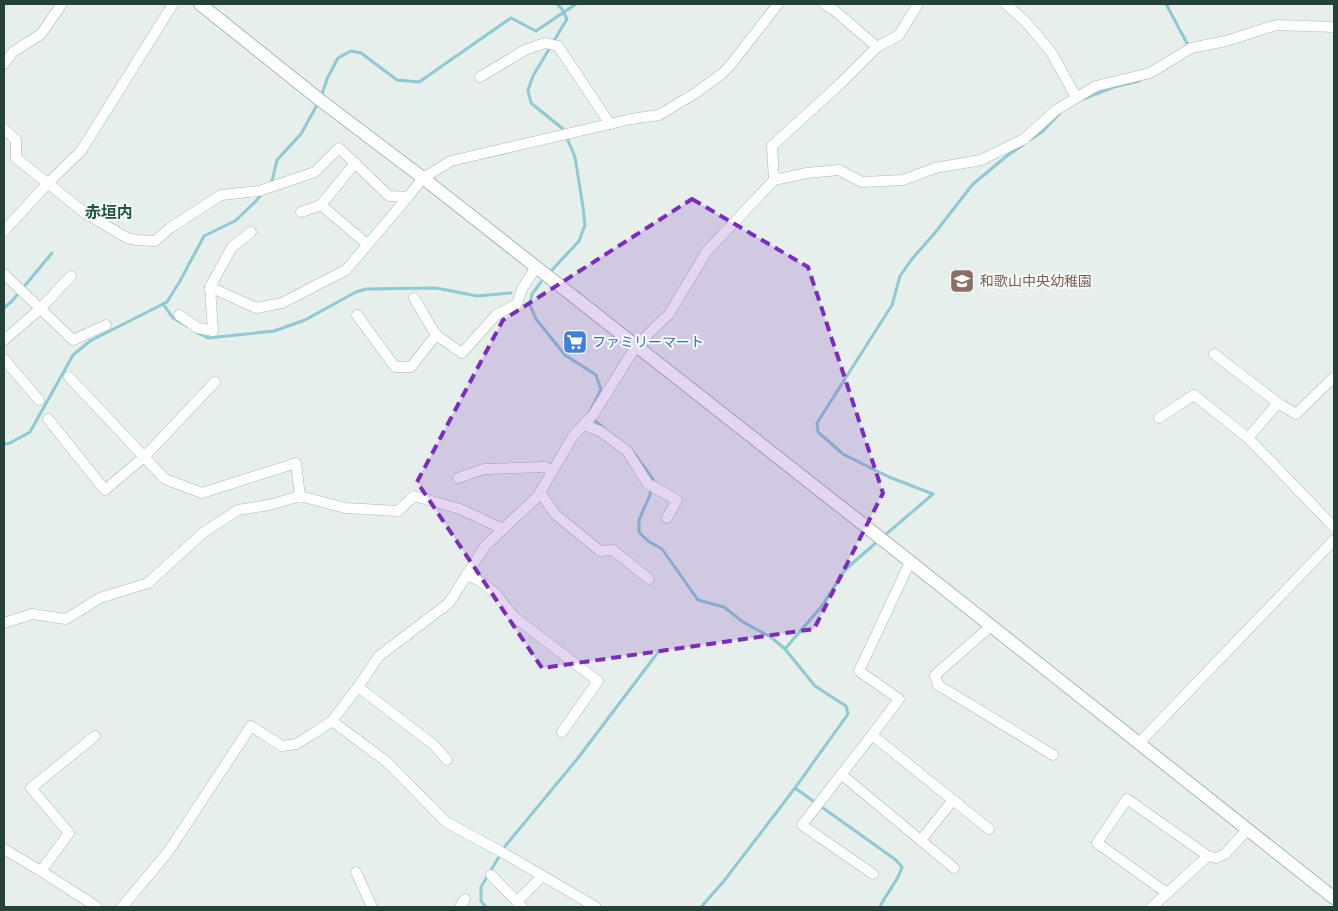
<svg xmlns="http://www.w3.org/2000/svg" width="1338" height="911" font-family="'DejaVu Sans','Noto Sans JP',sans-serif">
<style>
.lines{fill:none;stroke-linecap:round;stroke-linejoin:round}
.stream{stroke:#8ec9d4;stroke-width:3}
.minor-casing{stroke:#a8b8b2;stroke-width:11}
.tertiary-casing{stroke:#a8b8b2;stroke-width:14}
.minor{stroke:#fff;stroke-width:10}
.tertiary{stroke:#fff;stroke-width:12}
.marked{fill:#7b2cbf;fill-opacity:0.2;stroke:#7b2cbf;stroke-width:4;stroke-dasharray:10 6;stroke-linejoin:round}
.labels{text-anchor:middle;stroke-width:4;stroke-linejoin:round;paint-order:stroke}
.education-label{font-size:14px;fill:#785e54;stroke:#f7fbf9;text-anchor:start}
.shop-label{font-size:14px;fill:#366cbe;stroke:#f7fbf9;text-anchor:start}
.quarter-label{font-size:16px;font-weight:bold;fill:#1f5548;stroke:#f7fbf9}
</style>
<rect width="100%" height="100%" fill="#e6efeb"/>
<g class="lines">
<!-- stream -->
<g class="stream">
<path d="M1166,4L1189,47"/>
<path d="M321,97L327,79L338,58L351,51L361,53L397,80L419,82L511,18L536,31L576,4"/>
<path d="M1083,99L1114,87L1139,81"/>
<path d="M1030,140L1043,131L1059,114"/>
<path d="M269,184L272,181L277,160L301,134L318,103"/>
<path d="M552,270L579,241L585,225L583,207L575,157L563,129L531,103L528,90L533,76L567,19L562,9L557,4"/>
<path d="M541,282L532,294L530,305L536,319L565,355L596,375L601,390L590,411"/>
<path d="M163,304L173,318L189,327"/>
<path d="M4,308L12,301L52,253"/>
<path d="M196,332L208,338L274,331L305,320L356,292L366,289L436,288L477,296L511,293"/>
<path d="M593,419L604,428"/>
<path d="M4,444L10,443L30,432L73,355L90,341L167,302L180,281L204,236L235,221L255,202L263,193"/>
<path d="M630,448L653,479L650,495L639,520V532L648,541L662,549L698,600L724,607L743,622L772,638L785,649L815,686L846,706L848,714L795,788L896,860L902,867C898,882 886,893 880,907"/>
<path d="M884,536L933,494L889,477L843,454L818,432L817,423L892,305L900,276L912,259L934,234L973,184L1008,155L1023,145"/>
<path d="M785,649L821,607L846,569L879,540"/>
<path d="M486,907L481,901V887L506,845L578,758L659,651"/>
<path d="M701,907L724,881L795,788"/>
</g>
<defs>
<g id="minor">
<path d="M824,4L834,10L877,47"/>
<path d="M1006,4L1025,21L1051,52L1076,97"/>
<path d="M4,64L13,52L41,34L62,4"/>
<path d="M480,77L525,50L545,43L558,46L610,124"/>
<path d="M4,129L16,140V158L85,213L127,238L137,240L155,241L170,228L221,195L259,191L315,172L339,148L389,196L408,197L423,178L451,161L631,119L659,115L694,94L723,73L732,63L778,4"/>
<path d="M774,180L772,146L840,84L877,47L899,35L918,4"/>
<path d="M321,205L367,244"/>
<path d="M301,212L321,205L355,163"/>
<path d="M4,231L48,183L81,151L173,4"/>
<path d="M4,274L73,340L106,325"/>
<path d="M210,287L256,308L282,303L346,270L408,197"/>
<path d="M414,298L436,335L462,353L496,315L517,304L522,289L536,267"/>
<path d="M179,315L198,328L213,331L210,287L232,247L251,232"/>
<path d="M357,315L395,367H411L436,335"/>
<path d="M4,340L40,309L71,276"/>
<path d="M1214,354L1278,403L1248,438"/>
<path d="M4,359L39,400"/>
<path d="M69,377L165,479L202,493L296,463L300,496"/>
<path d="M1278,403L1296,414L1334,377"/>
<path d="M1159,418L1194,395L1248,438L1334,527"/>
<path d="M48,419L105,490L144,457L215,382"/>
<path d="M584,425L600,431L627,451L648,484L677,500L667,518"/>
<path d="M458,478L484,469L545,467L553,471"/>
<path d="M540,492L555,514L600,551L613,550L649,579"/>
<path d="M910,562L859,671L899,699L872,735L989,829"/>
<path d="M466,575L480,581L496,594L513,616L598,681L562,732"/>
<path d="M4,623L32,614L66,619L100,598L148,583L204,532L238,510L269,505L300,496L345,508L398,511L414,496L460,509L503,529"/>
<path d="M991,626L935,675L938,685L1053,755"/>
<path d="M358,687L434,745L447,760"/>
<path d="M332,721L387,762L446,822L507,855L596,907"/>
<path d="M872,735L802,825L873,874"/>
<path d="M1139,743L1334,540"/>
<path d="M841,774L954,868"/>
<path d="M921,840L953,800"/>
<path d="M4,849L41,871L97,907"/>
<path d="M41,871L69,833L31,788L95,736"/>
<path d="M356,872L372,907"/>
<path d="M491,875L522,907"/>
<path d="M1167,893L1097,843L1127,799L1208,856"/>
<path d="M517,902L542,876"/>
<path d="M122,907L168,852L251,726L282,746L296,744L311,735L332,721L358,687L379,656L449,603L485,546L538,496L573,436L593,415L636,346L669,314L707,251L774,180L807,173L839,170L862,182L903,180L935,168L981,160L1024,139L1056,110L1096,86L1150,73L1191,48L1226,41L1276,25L1334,27"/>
<path d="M460,907L465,899"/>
<path d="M1152,907L1208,856L1216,858L1225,854L1248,829"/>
</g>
<path id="tertiary" d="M200,4L320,100L423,178L874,533L1334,898"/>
</defs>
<!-- minor casing -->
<use href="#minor" class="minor-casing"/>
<!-- tertiary casing -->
<use href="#tertiary" class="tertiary-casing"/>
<!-- minor -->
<use href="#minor" class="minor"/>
<!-- tertiary -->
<use href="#tertiary" class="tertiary"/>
</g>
<!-- marked area -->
<path class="marked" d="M692,199L808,267L883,493L814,629L542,668L417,482L503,320Z"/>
<!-- icons -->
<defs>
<symbol id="school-square" viewBox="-11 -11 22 22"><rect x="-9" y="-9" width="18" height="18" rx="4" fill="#8d6e63" stroke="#f7fbf9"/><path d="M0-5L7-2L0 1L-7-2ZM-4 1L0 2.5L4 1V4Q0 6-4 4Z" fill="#fff"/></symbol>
<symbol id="supermarket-square" viewBox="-11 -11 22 22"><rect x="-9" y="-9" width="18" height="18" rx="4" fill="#3f7fe0" stroke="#f7fbf9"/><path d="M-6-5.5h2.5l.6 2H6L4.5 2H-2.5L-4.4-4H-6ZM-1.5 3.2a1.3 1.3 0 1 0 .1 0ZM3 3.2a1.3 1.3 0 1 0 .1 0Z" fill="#fff"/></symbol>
</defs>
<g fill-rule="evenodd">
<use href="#school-square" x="948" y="267" width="28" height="28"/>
<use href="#supermarket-square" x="561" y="328" width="28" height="28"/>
</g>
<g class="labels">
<!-- education labels -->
<g class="education-label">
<text x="980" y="286">和歌山中央幼稚園</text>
</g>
<!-- shop labels -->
<g class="shop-label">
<text x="592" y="347">ファミリーマート</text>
</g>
<!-- quarter labels -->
<g class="quarter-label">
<text x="109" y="218">赤垣内</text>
</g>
</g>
<!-- border -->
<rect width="1338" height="911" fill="none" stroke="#24423a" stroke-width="10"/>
</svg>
